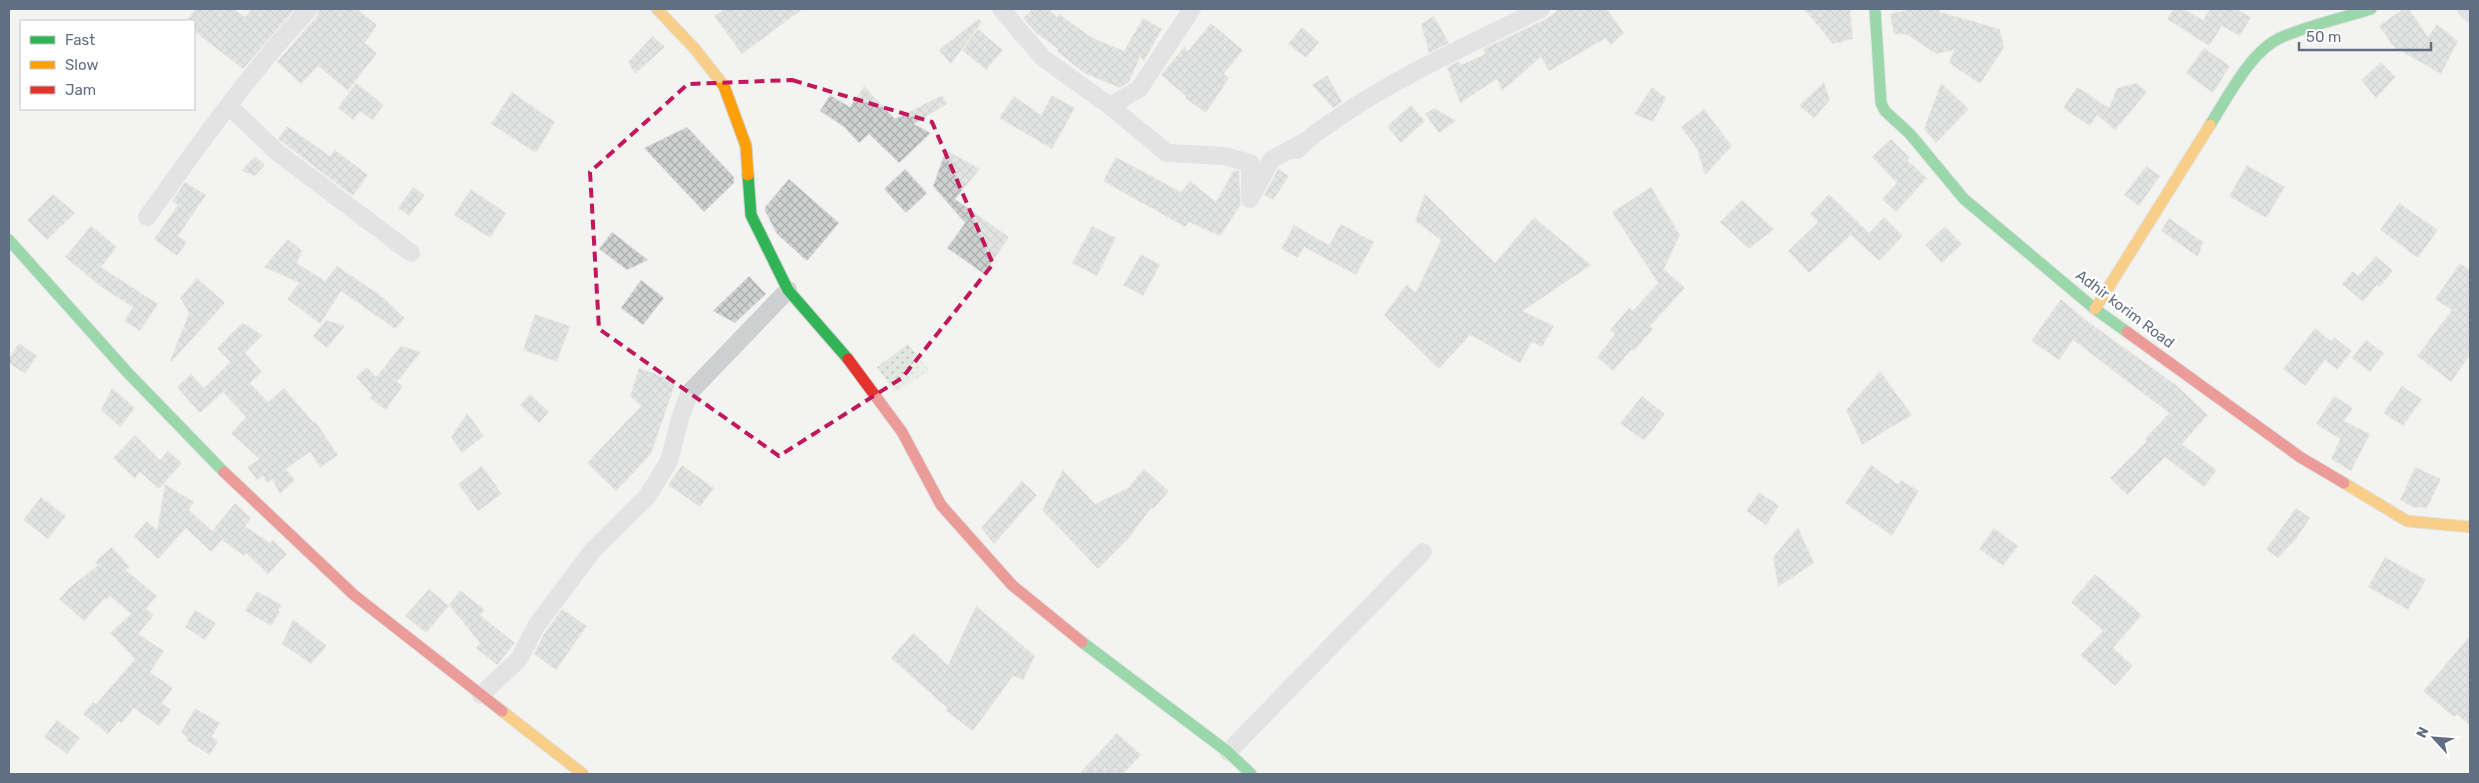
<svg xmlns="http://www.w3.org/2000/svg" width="2479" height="783" font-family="Rubik,sans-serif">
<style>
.park{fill:url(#park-dots)}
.building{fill:url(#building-cross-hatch);stroke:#e2e3e1}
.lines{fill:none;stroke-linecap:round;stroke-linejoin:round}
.fast-casing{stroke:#cfd1d1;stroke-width:13}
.slow-casing{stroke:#cfd1d1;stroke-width:13}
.jam-casing{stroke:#cfd1d1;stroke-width:13}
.street{stroke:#cecfd0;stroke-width:18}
.fast{stroke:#30b455;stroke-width:11}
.slow{stroke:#ff9f0a;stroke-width:11}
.jam{stroke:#e5322d;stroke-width:11}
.marked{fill:none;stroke:#c2185b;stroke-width:4;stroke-dasharray:10 6;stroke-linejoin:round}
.labels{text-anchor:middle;stroke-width:5;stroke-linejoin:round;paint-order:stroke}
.street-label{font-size:15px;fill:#626e83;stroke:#fff}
</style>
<defs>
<pattern id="park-dots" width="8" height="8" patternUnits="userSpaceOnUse" patternTransform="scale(1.25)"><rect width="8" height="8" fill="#e1e7df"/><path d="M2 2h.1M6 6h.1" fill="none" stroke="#babfba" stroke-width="1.8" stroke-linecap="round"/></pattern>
<pattern id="building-cross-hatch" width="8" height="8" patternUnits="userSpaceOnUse" patternTransform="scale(1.25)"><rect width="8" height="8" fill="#cfd1d1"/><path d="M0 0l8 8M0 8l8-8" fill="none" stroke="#abaeaf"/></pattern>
</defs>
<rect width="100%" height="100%" fill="#f3f4f1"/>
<!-- park -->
<path class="park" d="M908,344L930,371L895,392L877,367Z"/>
<!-- building -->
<g class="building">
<path d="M196,9H234L245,17L252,9H295L243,69L194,31V21L187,19Z"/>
<path d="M319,9H357L377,25L365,43L377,53L348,91L318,66L301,84L277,62L317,16Z"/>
<path d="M725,9H803L742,54L714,16Z"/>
<path d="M1032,9H1049L1057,17L1059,14L1091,37L1124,51L1143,18L1162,29L1144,61L1140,57L1129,82L1120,88L1084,73L1057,51L1058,49L1035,32L1023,18Z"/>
<path d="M1559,9H1607L1624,33L1611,45L1606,38L1549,71L1541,57L1502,91L1497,79L1460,103L1447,67L1459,61L1461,65L1485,54L1483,49L1546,19Z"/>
<path d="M1804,9H1850L1853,39L1833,44Z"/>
<path d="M1910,9H1940V12L2000,29L2004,48L1980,84L1949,63L1954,50L1936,54L1908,35L1894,34L1890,14Z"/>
<path d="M2173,9H2184L2203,20L2210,9H2236L2251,17L2240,36L2222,26L2209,46L2167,19Z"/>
<path d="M2403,9H2409L2428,37L2437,24L2458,41L2441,74L2394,47L2379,26Z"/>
<path d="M1434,16L1449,43L1429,53L1421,24Z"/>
<path d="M978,19L982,22L951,64L939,50Z"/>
<path d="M1211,23L1243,50L1224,74L1229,78L1206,113L1185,98L1186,96L1161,75L1184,47L1188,51Z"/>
<path d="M1302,27L1319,42L1306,58L1288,44Z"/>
<path d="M978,29L1003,50L986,70L962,50Z"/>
<path d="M653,36L665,47L635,74L628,62Z"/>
<path d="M2204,48L2230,66L2213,93L2186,73Z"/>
<path d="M2381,62L2396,77L2376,98L2361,80Z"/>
<path d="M1327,75L1342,102L1333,108L1312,85Z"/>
<path d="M1824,82L1830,100L1814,118L1799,106Z"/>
<path d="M356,83L384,105L372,120L360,111L353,120L338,108Z"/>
<path d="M1941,83L1969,109L1936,143L1924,129Z"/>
<path d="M2137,83L2147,92L2115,130L2097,115L2090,126L2063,108L2077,87L2109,108L2117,88Z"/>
<path d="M864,86L895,119L942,95L947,104L914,124L931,133L899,163L869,134L859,143L844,127L820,111L830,95L850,107Z"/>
<path d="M1652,87L1666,98L1653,122L1634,114Z"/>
<path d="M512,92L555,122L536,153L491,124Z"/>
<path d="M1052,95L1075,108L1052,149L999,118L1014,96L1041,115Z"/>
<path d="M1411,105L1425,121L1401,143L1387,126Z"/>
<path d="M1434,108L1456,121L1439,133L1425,114Z"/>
<path d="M1704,109L1732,146L1705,175L1697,149L1681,127Z"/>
<path d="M287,126L330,156L335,150L368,175L353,196L278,139Z"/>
<path d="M687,127L734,177V183L704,212L644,148Z"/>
<path d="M1891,139L1910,158L1907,160L1927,178L1896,212L1882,199L1897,183L1872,157Z"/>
<path d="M946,150L980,169L955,199L1009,237L984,274L947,248L965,223L933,186Z"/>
<path d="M255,156L265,165L255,176L241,171Z"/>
<path d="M1116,157L1181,192L1190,181L1216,202L1234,170L1239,171L1241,205L1220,236L1189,222L1185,227L1103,181Z"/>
<path d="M2247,165L2285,187L2266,218L2229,196Z"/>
<path d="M2146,166L2160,176L2139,206L2124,195Z"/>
<path d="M905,169L927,193L906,213L884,189Z"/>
<path d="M1278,169L1289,176L1273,200L1264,195Z"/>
<path d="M789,179L839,223L807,261L777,234L765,211V207Z"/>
<path d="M185,182L206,195L178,236L187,242L177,256L154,239L178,205L172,201Z"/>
<path d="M413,187L425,195L409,216L398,208Z"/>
<path d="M1651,187L1680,235L1664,269L1685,288L1650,326L1653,329L1634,351L1632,349L1613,371L1597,357L1615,334L1610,330L1629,308L1633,311L1658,283L1612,212Z"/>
<path d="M471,189L506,213L490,238L454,215Z"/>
<path d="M53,194L75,213L47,240L27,220Z"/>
<path d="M1425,194L1495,263L1534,217L1591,265L1523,311L1554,326L1542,347L1532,342L1520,363L1470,335L1439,369L1384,315L1406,285L1416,292L1441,240L1415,221Z"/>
<path d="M1829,194L1869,233L1884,217L1903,236L1879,261L1851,235L1809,273L1788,251L1818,222L1810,214Z"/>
<path d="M1742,200L1774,229L1749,249L1720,222Z"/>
<path d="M2399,203L2438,230L2418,258L2380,230Z"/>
<path d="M2169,218L2203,242L2198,257L2161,231Z"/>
<path d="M1341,224L1374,242L1356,275L1304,247L1298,258L1281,249L1294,225L1329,245Z"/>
<path d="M91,226L117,247L101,267L158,304L140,331L124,321L133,307L104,289L65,257Z"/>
<path d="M1092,226L1116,238L1097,276L1072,263Z"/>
<path d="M1945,226L1962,244L1942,263L1925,245Z"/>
<path d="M612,232L648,260L627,270L599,249Z"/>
<path d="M288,239L302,251L297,263L325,281L337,266L380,295L405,318L395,329L341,291L320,324L287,299L299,283L264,267Z"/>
<path d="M1141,254L1160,265L1143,296L1123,285Z"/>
<path d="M2376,256L2393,271L2379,287L2377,285L2363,302L2342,284L2353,271L2358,276Z"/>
<path d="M2460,263L2470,270V355L2451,382L2417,356L2452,310L2435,299Z"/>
<path d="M749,276L766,294L735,323L713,311Z"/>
<path d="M197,278L225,303L171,362L170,361L189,313L180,298Z"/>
<path d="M641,280L664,298L643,325L621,308Z"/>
<path d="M2061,299L2087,321L2176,385L2208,415L2182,444L2217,470L2204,487L2165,457L2127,495L2110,478L2147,441L2145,439L2169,413L2073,340L2059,360L2031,341Z"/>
<path d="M535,314L570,326L557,362L523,350Z"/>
<path d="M326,320L345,326L327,348L313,336Z"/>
<path d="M242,323L263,335L245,353L262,372L250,383L268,402L284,388L314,423L315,421L338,455L320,468L310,452L286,469L295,480L280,494L272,479L267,483L263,476L257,480L247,467L259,459L231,433L246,417L223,392L200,413L177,387L191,374L204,388L230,362L217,348Z"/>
<path d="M2315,328L2331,341L2334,337L2352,351L2337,370L2325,360L2305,386L2283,369Z"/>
<path d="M2366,340L2384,353L2370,372L2352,358Z"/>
<path d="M19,343L37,356L25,374L9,363V358Z"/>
<path d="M401,346L421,352L397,382L403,386L386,410L370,398L372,395L356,377L367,367L376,377Z"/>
<path d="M639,368L676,381L651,454L616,491L587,463L641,406L630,396Z"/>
<path d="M1880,371L1912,415L1862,445L1846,410Z"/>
<path d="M2402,386L2422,399L2403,426L2383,413Z"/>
<path d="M112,388L135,408L120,427L101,410Z"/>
<path d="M530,394L549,412L539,423L520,405Z"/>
<path d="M1642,396L1665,414L1644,441L1620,423Z"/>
<path d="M2334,396L2353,408L2344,421L2370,434L2351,471L2331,459L2340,439L2316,424Z"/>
<path d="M467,413L484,436L462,453L451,437Z"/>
<path d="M135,435L160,460L168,451L182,463L159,489L140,472L135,479L113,458Z"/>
<path d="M682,465L714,488L700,507L668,485Z"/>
<path d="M1871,465L1898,484L1901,480L1919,491L1892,536L1845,503Z"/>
<path d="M482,466L502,494L478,511L458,484Z"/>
<path d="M2415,467L2441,479L2427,508L2412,507L2400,500Z"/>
<path d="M1144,469L1169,491L1153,509L1151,508L1128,539L1098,569L1042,510L1063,470L1095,504L1128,488Z"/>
<path d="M1022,481L1037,495L994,544L981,528Z"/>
<path d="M165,484L194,502L189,510L212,531L235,503L251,518L245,526L270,543L273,540L287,554L268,574L246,553L244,556L222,540L211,552L186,528L158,559L134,536L147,521L157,530Z"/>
<path d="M1759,492L1779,506L1766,525L1746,511Z"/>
<path d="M41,497L66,516L48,539L23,520Z"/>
<path d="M2296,508L2310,518L2296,539L2278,558L2266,549Z"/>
<path d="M1798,527L1814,563L1778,587L1773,557Z"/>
<path d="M1994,528L2018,546L2003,566L1979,549Z"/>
<path d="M112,547L130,567L126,570L157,596L146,609L154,615L138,634L164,651L150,672L173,688L162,703L171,710L159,726L134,708L122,723L119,721L108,734L83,714L93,702L96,704L135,659L110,633L131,614L110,596L106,600L105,598L84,621L59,599L69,588L98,565L95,562Z"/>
<path d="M2385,557L2426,580L2408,610L2368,587Z"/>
<path d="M2095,574L2142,615L2113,648L2133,666L2115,686L2080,655L2103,631L2071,602Z"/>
<path d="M429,589L449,606L426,633L405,616Z"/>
<path d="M460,590L485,610L480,615L515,643L497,665L476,648L480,643L449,605Z"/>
<path d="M257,591L282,605L278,610L280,612L271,626L245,611Z"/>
<path d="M976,606L1035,656L1023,680L1013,676L973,731L945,710L947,708L891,658L913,633L948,665Z"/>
<path d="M562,609L587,626L556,670L534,654L544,634Z"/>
<path d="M195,610L216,623L205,640L185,627Z"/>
<path d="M293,619L327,646L311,664L282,644Z"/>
<path d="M2470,636V726L2457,714L2454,717L2423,691Z"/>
<path d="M195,708L220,723L212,737L218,741L210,755L186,740L188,738L181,732Z"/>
<path d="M57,720L80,738L67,754L44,737Z"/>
<path d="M1117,733L1141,755L1123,774H1079Z"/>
</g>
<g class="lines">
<defs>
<g id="fast">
<path d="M1875,9L1881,103L1885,111L1910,134L1964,199L2095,309L2127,332"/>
<path d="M2210,125C2228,97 2251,50 2282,37C2310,25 2342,18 2371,9"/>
<path d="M748,175L751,215L788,290L848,359"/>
<path d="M9,240L128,373L224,472"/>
<path d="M1082,642L1228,752L1251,774"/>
</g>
<g id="slow">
<path d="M657,9L695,49L724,86L746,146L748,175"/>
<path d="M2095,309L2210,125"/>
<path d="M2344,483L2407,521L2470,527"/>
<path d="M502,711L583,774"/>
</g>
<g id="jam">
<path d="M2127,332L2300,457L2344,483"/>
<path d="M848,359L902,432L941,505L1012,585L1082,642"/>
<path d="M224,472L354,595L502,711"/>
</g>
</defs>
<!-- fast casing -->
<use href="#fast" class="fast-casing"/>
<!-- slow casing -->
<use href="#slow" class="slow-casing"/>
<!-- jam casing -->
<use href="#jam" class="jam-casing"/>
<!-- street -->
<g class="street">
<path d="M1001,9L1043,58L1110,106L1167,153L1224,156L1250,163V199L1271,160L1304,142"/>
<path d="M2466,9L2470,13"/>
<path d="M229,106L278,153L411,253"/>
<path d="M1110,106L1139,89L1192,9"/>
<path d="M1297,150C1309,136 1325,127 1339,117C1402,74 1473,43 1541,9"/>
<path d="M147,217C198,146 249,73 309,9"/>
<path d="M481,695L519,659L536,626L593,550L647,497L669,461L681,415L690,392L788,290"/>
<path d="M1228,752L1423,552"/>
</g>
<!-- fast -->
<use href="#fast" class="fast"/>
<!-- slow -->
<use href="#slow" class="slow"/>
<!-- jam -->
<use href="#jam" class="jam"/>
</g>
<!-- marked area -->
<path d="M0 0H2479V783H0ZM792,80L932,122L993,264L902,378L779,456L599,329L590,172L688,84Z" fill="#f3f4f1" fill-opacity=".55" fill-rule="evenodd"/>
<path class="marked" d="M792,80L932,122L993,264L902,378L779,456L599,329L590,172L688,84Z"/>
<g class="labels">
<!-- street labels -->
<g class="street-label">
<text transform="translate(2125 309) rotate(37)" y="5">Adhir korim Road</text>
</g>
</g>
<!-- border -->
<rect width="2479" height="783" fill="none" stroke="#626e83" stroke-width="20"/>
<!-- legend -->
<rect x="20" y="20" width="175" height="90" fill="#ffffff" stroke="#c0c5cd"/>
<rect x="30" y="36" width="25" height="8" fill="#30b455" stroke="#c0c5cd"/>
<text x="65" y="45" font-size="15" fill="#626e83">Fast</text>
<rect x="30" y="61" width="25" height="8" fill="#ff9f0a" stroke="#c0c5cd"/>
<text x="65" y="70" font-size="15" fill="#626e83">Slow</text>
<rect x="30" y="86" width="25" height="8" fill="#e5322d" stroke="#c0c5cd"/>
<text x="65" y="95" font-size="15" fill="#626e83">Jam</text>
<!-- north arrow -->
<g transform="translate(2434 738) rotate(296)" stroke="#ffffff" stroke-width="4" paint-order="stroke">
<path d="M0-4L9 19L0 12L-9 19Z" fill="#626e83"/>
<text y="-8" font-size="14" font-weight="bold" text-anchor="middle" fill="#626e83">N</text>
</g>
<!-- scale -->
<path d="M2299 42v8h132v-8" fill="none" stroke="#626e83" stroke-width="2.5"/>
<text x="2306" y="42" font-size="15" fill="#626e83" stroke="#ffffff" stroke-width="4" paint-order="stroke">50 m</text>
</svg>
